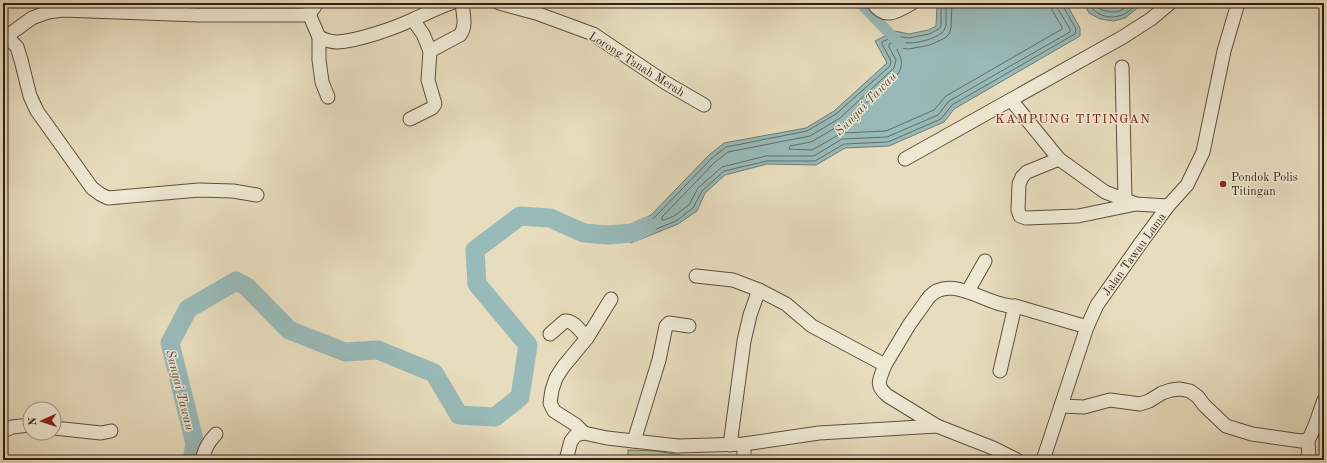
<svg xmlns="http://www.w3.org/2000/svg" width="1327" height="463" font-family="'Old Standard TT',serif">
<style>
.green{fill:#b0c295;stroke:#717054}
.water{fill:#98bab8;stroke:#6f7c76}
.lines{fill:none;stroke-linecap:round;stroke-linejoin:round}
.shore{stroke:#656c66;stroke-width:1}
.canal{stroke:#98bab8;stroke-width:11}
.river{stroke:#98bab8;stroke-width:19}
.minor-casing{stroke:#5f4e3e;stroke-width:15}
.minor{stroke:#efe8d4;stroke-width:13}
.poi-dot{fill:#8f2418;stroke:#efe8d4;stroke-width:1.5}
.labels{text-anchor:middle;stroke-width:3;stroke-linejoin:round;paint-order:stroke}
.street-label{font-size:12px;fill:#321e13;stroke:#efe8d4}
.poi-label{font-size:12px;fill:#321e13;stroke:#efe8d4;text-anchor:start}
.water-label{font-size:13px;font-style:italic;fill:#514d45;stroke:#efe8d4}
.neighbourhood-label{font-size:13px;letter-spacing:1px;fill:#7a1f14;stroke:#efe8d4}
</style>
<rect width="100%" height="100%" fill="#e7dcbd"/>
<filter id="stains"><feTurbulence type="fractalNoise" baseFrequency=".005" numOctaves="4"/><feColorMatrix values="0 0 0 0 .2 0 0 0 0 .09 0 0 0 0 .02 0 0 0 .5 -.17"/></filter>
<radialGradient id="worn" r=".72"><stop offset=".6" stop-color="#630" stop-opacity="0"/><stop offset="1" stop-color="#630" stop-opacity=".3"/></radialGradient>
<!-- green -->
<path class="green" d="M628,450L656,451L680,455L679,460H628Z"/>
<!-- water -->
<g class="water">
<path d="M937,3H1066L1080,28V36L954,109L944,122L889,146L845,148L816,165L767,164L725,175L705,193L697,211L678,224L631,243L619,227L636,223L651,215L709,155L724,143L806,128L834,111L887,63L875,41L895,31L909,34L928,30L936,26Z"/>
<path d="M1084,3H1144L1125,18L1114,21L1100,19L1089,13Z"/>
</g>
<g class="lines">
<!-- shore -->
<g class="shore">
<path d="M941,3V26L939,29L929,34L909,38L895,36L882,42V44L891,61L890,66L836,114L807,131L726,147L712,158L654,218L638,227L628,229L627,232L631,237L634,238L676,221L693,208L702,191L724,171L767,161H815L844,144L888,142L941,119L952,105L1075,34L1076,29L1063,6L1062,3"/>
<path d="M946,3V26L943,32C935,39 919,43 908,43C899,43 898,40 889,44V47L896,60L894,68L840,118L810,136L728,152L715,162L662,217V220H664L674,216L689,205L698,188L722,167L766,156H814L842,139L887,137L938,115L949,101L1070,32V29L1058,9L1057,3"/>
<path d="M952,3L951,28L949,34L945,38L930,45L909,49L898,48L897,50C902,59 904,66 897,75L842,124L811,142L790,146L789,149L812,150L842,133L886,131L934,110L946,96L1062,29V27L1052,10L1051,3"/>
<path d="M1089,3C1094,15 1109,20 1122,15C1128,13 1133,7 1138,3"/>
<path d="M1094,3C1098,12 1114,14 1122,10C1125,8 1127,5 1130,3"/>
</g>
<!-- canal -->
<path class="canal" d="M860,3L900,44"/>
<!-- river -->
<path class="river" d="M192,460L195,444L170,343L188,309L236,281L247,287L289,330L345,352L378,350L434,373L459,415L495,417L520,397L528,345L477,284L475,250L520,216L550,218L584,233L608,235L632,233L647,226"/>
<defs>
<g id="minor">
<path d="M499,3L536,13L593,34L666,83L704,105"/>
<path d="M873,3C885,21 898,11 912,3"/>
<path d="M309,14L319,37C325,40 330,42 337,42C358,41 395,28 414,19C426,14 438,7 451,3"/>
<path d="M7,37L17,47L21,60L30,96L37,111L92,188L100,194L108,198L199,190L233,191L257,195"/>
<path d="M319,37V60L322,82L328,97"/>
<path d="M3,39L32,18L48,12L63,10L199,15H303L309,14L315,6V3"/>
<path d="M430,51L460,35C467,26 463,14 462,3"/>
<path d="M1122,67L1125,200"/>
<path d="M1011,100L1059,159L1105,192L1136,204L1168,206"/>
<path d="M410,119L432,108L435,104L428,80L430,51L423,34L413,20"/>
<path d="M905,159L1123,37L1151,19L1170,3"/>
<path d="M1059,159L1027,172L1022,177L1019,184L1018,210L1020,216L1026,218L1078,216L1136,204"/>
<path d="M696,276L733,280L759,290L786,304L812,326L885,365C880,379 874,385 888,396L937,426"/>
<path d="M968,291L985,261"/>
<path d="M550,334L565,321C574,320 581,332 587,338"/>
<path d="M885,365L909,325L929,297C951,272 990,308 1015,306L1087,327"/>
<path d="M1000,371L1015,306"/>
<path d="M1061,406L1084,407L1110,400L1140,404L1149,401L1162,393L1171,390L1180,389L1190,391L1198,397L1204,405L1226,426L1252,434L1301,441L1308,440C1315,429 1319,413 1324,400"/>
<path d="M54,428L101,433L111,431"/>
<path d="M3,431L12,427L30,425"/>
<path d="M584,433L576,425L554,411L550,403L552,390L556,378L563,367L587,338L611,299"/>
<path d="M1308,440L1309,460"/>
<path d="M634,441L659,360L666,326L669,323L689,326"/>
<path d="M744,444V460"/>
<path d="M730,445L744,341L750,315L759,290"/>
<path d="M202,460C205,449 208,442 216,434"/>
<path d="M566,460L571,441L576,435L584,433L607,438L678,446L744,444L819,433L937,426L993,448L1017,460"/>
<path d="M1043,460L1087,327L1097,305L1140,244L1168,206L1187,185L1203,152L1224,51L1238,3"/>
</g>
</defs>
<!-- minor casing -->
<use href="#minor" class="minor-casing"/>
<!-- minor -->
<use href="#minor" class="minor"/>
</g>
<!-- markers -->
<circle class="poi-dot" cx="1223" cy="184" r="4"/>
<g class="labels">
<!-- street labels -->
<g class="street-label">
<text transform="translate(637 64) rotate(32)" y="4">Lorong Tanah Merah</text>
<text transform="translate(1134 254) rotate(-54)" y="4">Jalan Tawau Lama</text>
</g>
<!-- poi labels -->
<g class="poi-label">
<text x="1231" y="181">Pondok Polis<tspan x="1231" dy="14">Titingan</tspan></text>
</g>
<!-- water labels -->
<g class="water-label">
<text transform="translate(865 103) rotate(-46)" y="5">Sungai Tawau</text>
<text transform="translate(181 390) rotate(76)" y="5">Sungai Tawau</text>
</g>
<!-- neighbourhood labels -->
<g class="neighbourhood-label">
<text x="1073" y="123">KAMPUNG TITINGAN</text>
</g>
</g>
<!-- margin -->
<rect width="1327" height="463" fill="none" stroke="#e7dcbd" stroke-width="16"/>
<rect x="4" y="4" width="1319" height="455" fill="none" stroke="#321e13" stroke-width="2"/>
<rect x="8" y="8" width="1311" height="447" fill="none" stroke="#321e13"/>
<!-- north arrow -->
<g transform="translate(42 421) rotate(267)"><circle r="19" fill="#efe8d4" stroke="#a39787"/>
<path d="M0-3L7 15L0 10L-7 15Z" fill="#8f2418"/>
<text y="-6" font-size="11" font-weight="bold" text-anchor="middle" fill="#321e13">N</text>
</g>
<rect width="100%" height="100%" filter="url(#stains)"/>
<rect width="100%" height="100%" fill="url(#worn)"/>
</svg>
